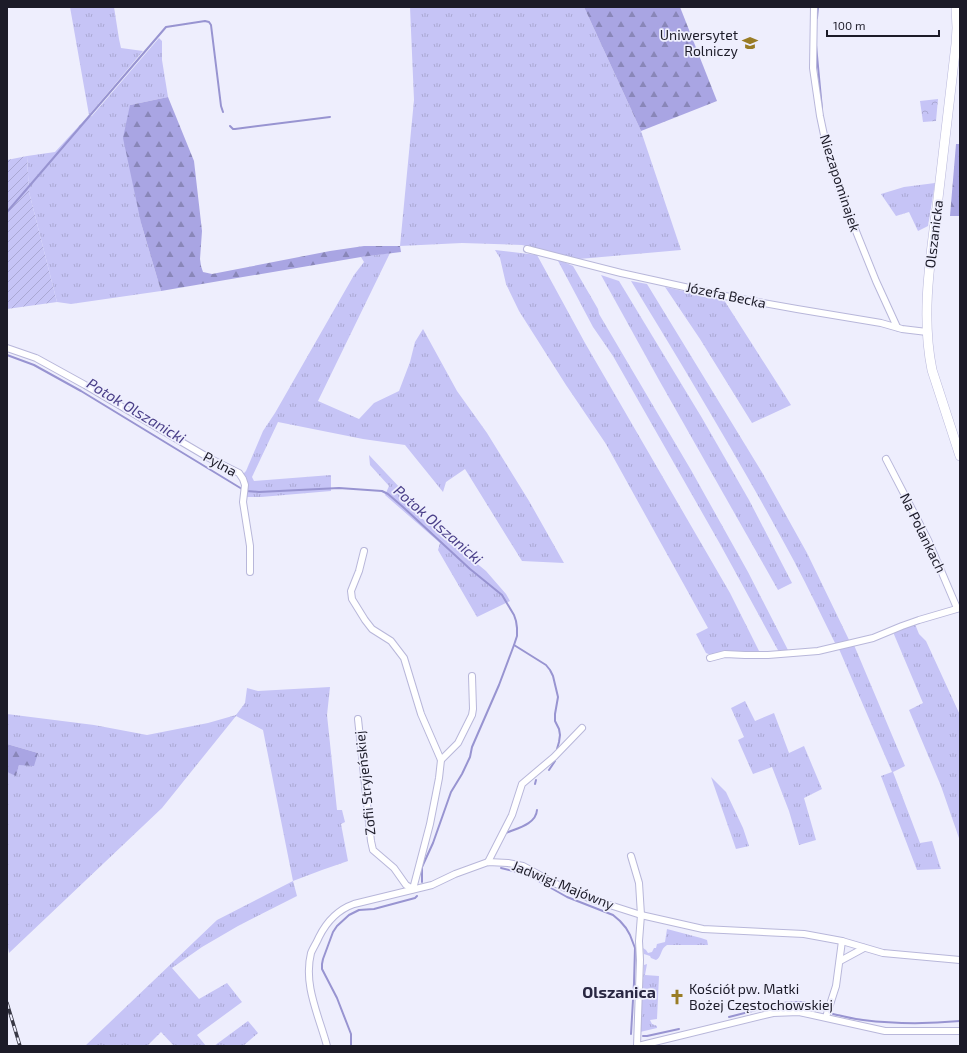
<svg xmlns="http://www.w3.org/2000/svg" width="967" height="1053" font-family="'Exo 2',sans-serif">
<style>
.grass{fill:url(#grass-tufts)}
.forest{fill:url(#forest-firs)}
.park{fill:url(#park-crowns)}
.garden{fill:url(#garden-furrows)}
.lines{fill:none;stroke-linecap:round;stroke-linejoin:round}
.stream{stroke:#9894d1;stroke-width:2}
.street-casing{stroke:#b8b7da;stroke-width:8}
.secondary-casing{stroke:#b8b7da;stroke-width:10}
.street{stroke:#fff;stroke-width:6}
.secondary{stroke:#fff;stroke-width:9}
.rail-casing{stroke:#383845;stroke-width:3.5}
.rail{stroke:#eeeefd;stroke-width:2;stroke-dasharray:6;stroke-linecap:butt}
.labels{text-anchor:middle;stroke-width:3.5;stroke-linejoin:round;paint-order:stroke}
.poi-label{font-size:14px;fill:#1c1b28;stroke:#eeeefd;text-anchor:end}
.street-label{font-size:14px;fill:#1c1b28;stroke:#eeeefd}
.water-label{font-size:15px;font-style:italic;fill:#493e88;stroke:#eeeefd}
.quarter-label{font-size:16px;font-weight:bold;fill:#292742;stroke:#eeeefd}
</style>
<defs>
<pattern id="grass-tufts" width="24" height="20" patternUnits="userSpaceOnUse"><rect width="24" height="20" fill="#c6c4f6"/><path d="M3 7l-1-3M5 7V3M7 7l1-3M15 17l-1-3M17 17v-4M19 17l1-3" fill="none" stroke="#aaa8d3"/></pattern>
<pattern id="forest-firs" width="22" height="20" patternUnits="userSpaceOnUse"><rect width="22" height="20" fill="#a9a5e3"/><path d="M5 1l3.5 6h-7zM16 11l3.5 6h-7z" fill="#8986b8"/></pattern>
<pattern id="park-crowns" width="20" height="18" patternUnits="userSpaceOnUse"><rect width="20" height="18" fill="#c6c4f6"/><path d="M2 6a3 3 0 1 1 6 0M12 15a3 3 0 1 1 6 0" fill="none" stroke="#aaa8d3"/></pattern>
<pattern id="garden-furrows" width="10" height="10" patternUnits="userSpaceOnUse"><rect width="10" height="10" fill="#c6c4f6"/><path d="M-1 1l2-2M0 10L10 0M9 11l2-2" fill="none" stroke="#aaa8d3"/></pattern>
</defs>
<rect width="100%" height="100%" fill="#eeeefd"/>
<!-- grass -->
<g class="grass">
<path d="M70,7H114L119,39L121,48L143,51L89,115L91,117L159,38L162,41V60L168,97L130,105L141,223L161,291L71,304L57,302L29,192L27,156L55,152L89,115Z"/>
<path d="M410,7H584L641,131L681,250L579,259L522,245L462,243L400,246L414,100Z"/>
<path d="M935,183L928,226L918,231L909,212L896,216L881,194L904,187Z"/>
<path d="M495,250L537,255L585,343L730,593L760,653L711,655L706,653L696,634L708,628L606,444L566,385L519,311L506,284L500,258Z"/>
<path d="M390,253L318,401L359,419L374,403L399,391L410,362L415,342L423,329L457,391L487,433L529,501L564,563L522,561L465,469L446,482L443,492L405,445L363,439L278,422L252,477L254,481L331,475V491L261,497H247L248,484L243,474L246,471L263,431L275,413L354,275L364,262L361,257Z"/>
<path d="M557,259L573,266L598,309L599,314L691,470L748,572L789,652H779L720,544L613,356L593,327Z"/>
<path d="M601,275L619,281L702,418L749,500L792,583L778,590L659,380Z"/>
<path d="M631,281L647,284L763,474L807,553L850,642L836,645C822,617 809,589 794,561C743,466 687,373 631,281Z"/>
<path d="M665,287L724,300L791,405L752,423L700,339Z"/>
<path d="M369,455L418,507L413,511L486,571L506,594L510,601L477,617L438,550L440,543L385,495L389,486L370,465Z"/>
<path d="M915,624L919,634L926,641L960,715V841L941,786L909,710L923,703L893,632Z"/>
<path d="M854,645L905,766L893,772L920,843L932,841L941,869L917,870L881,776L892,772L839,649Z"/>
<path d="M330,687L327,715L337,810H342L345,822L341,824L348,861L322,870L293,881L297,896L238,926L202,947L172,968L199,999L227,983L242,1002L197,1035L206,1046H174L161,1032L147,1046H85L217,920L293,881L263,730L236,716L162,808L9,953L7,942V772L16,775L19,765L38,753L7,744V714L94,725L147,735L208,723L236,715L245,703L247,688L258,691Z"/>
<path d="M745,701L755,721L774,713L789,753L804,746L822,789L804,798L816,840L799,845L789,811L772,767L753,774L738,740L744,737L731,708Z"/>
<path d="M711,777L726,792L743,828L749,846L736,849Z"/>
<path d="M667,929L701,938L707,940L708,945H667C660,949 662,957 656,960L651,958L650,956L644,954L643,948L646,950L648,953L652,952L654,948H656L657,944L665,942Z"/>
<path d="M647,964L645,975L659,976L657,1019L650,1020L652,1024L657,1026V1028L640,1032L644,965Z"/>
<path d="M248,1021L258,1033L243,1046H214Z"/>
</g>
<!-- forest -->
<g class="forest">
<path d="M584,7H680L717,101L641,131Z"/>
<path d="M168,97L194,161L202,231L200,259L201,266L203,272L212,274L330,251L364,246H400L401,252L361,257L161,291L141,223L123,138L130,105Z"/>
<path d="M956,144H960V216H950Z"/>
<path d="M7,744L38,753L34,766L19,765L16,776L7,772Z"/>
</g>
<!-- park -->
<path class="park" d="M938,99L936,121L923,122L920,101Z"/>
<!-- garden -->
<path class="garden" d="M27,156L29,192L57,302L7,309V160Z"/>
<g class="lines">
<!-- stream -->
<g class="stream">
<path d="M817,18L818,7"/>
<path d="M816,45L822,109"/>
<path d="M230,126L233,129H235L330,117"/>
<path d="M7,212L166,27L205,21L209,22L211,25L221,106L223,112"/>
<path d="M7,355L34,365L81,391L242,489"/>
<path d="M246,491L259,492L339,488L382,491L388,494L403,507L470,569L502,595L514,615L516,621L517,628V636L514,645L499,685L472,747L470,757L462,774L451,792L433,843L422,867V882"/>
<path d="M514,645L546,665L550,670L553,676L558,697L555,714V721L559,729L560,735L559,742L557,749"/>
<path d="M549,770L555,761"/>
<path d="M535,784L536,780"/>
<path d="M506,833C518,828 536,824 537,810"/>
<path d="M501,868L526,874L567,897L613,915L620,921L626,928L630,935L635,948L634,983L631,1034"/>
<path d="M833,1014C843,1016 853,1019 863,1020C895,1024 928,1024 960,1021"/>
<path d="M729,1017L783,1003L795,1002H803L825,1010"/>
<path d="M643,1036H647L679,1029"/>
<path d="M351,1046V1034L337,998L322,969V964L323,959L333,932L337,926L349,915L359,910L374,909L415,898L417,896"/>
</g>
<defs>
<g id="street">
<path d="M814,7L813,68L820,116L828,154L843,199L876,281L897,327"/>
<path d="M527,249L621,273L730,297L797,309L881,323L902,329L927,332"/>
<path d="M7,348L36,358L85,385L209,458L239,473L243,479L245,485L243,502L250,546V572"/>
<path d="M886,459L928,540L957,608"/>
<path d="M710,658L725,654L745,655H768L818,651L873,638L902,626L919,620L960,608"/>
<path d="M358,719L371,841L373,850L394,868L406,885L413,889L430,824L439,778L441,760L421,714L404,658L391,641L372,629L365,620L352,599L351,591L359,571L364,551"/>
<path d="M441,760L458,743L472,715L473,709L472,676"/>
<path d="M631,856L639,883L641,915L639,941L640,960L637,1046"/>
<path d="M488,862L512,815L522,784L554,757L582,728"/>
<path d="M840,961L864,948"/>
<path d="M826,1017L836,986L842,941"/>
<path d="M327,1046C319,1016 303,985 311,953C313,948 317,942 319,937C327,921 337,910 354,904L432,885L455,874L488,862L508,863L523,866L554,883L591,899L641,915L703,929L804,934L842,941L883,953L960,960"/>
<path d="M638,1046L773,1013L799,1012L885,1031H960"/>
</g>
<path id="secondary" d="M956,7L957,28L956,44C950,98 943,153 937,207C930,261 921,316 932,370L960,456"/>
</defs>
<!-- street casing -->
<use href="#street" class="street-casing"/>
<!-- secondary casing -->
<use href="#secondary" class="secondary-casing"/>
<!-- street -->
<use href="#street" class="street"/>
<!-- secondary -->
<use href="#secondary" class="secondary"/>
<defs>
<path id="rail" d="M7,1003L20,1046"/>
</defs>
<!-- rail casing -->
<use href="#rail" class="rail-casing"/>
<!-- rail -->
<use href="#rail" class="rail"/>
</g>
<!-- icons -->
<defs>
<symbol id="university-bare" viewBox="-9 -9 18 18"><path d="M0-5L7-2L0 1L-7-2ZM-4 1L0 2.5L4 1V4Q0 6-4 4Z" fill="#997c25" stroke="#eeeefd" stroke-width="2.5" paint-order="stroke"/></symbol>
<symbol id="church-bare" viewBox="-9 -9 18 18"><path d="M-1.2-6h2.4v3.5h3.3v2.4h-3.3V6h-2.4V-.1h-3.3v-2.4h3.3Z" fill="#997c25" stroke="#eeeefd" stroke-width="2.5" paint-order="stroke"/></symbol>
</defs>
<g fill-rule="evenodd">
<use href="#university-bare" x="739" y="32" width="22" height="22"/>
<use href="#church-bare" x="666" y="986" width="22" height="22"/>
</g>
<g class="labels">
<!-- poi labels -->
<g class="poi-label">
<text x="738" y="40">Uniwersytet<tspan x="738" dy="16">Rolniczy</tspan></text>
<text x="689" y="994" text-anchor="start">Kościół pw. Matki<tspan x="689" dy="16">Bożej Częstochowskiej</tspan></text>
</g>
<!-- street labels -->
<g class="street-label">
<text transform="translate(840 183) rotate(72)" y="5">Niezapominajek</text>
<text transform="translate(934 234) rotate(-83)" y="5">Olszanicka</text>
<text transform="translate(726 295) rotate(12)" y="5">Józefa Becka</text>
<text transform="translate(220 464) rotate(29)" y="5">Pylna</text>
<text transform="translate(923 533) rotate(64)" y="5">Na Polankach</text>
<text transform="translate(365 783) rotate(-96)" y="5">Zofii Stryjeńskiej</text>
<text transform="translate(563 885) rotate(22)" y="5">Jadwigi Majówny</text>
</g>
<!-- water labels -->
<g class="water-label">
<text transform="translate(136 411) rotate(31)" y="5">Potok Olszanicki</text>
<text transform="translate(438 525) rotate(41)" y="5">Potok Olszanicki</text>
</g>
<!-- quarter labels -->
<g class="quarter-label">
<text x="619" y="998">Olszanica</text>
</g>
</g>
<!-- border -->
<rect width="967" height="1053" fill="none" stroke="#1c1b28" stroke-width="16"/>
<!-- scale -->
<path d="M827 30v6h112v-6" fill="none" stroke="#1c1b28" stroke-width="2"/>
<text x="833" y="30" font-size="12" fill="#1c1b28" stroke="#eeeefd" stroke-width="3" paint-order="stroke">100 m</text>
</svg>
